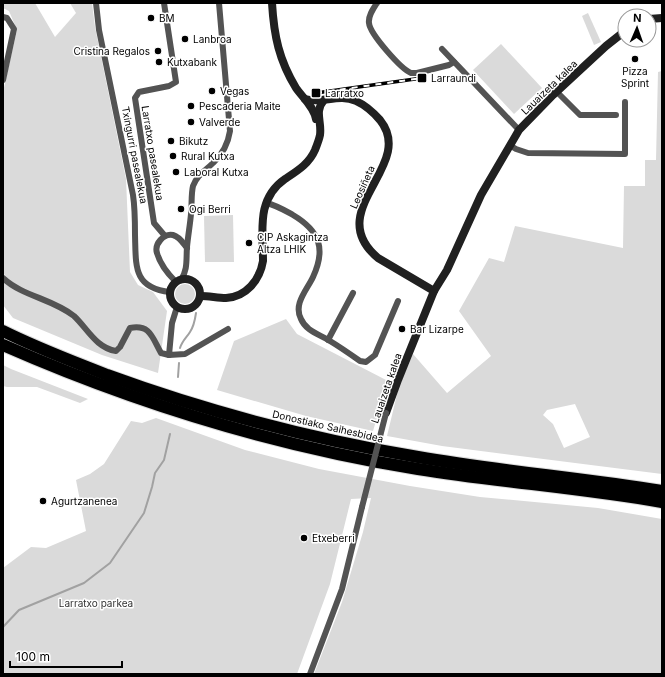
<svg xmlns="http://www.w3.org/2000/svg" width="665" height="677" font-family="Inter,sans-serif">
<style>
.green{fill:#dadada;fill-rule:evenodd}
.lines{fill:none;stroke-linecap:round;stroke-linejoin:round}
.stream{stroke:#a1a1a1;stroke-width:2}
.highway-casing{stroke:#dbdbdb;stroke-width:14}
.street{stroke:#535353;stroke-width:6}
.secondary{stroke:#202020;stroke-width:8}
.highway{stroke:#000;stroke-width:12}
.rail-casing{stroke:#000;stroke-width:3.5}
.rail{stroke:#fff;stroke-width:2;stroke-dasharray:6;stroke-linecap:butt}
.street-bridge{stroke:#535353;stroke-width:6}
.poi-dot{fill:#000;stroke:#fff;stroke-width:1.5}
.labels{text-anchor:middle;stroke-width:3;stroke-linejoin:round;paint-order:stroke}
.poi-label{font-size:10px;fill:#000;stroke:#fff;text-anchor:start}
.street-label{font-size:10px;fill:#000;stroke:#fff}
.park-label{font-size:10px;fill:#313131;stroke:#fff}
</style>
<rect width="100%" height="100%" fill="#fff"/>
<!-- green -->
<g class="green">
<path d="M3,3H35L55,37L76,13L70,3H92L95,27L126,179L130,272L138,285L153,292L167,311L158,373L102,355L13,318L3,305V280L11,282L3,273V92L17,30L9,11L3,8Z"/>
<path d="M588,13L601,42L594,45L582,16Z"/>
<path d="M501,44L542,88L514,114L473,70Z"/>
<path d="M662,71V474L442,446L387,436L399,386L413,354L447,393L491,356L459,311L489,258L504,262L515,226L623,248L624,186H645V160H656L658,72ZM575,404L590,437L564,448L553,424L543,415L547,410Z"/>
<path d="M233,215L234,262H205L204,216Z"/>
<circle cx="185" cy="294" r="10"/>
<path d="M286,319L297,334L388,381L373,431L306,416L217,390L234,341Z"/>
<path d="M3,365L11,369L88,399L80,403L37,387H7L3,386Z"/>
<path d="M156,418L245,450L319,469L410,486L480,497L598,508L662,519V674H314L342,602L363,532L371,498L351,499L330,584L297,674H3V568L31,547L46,548L86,531L76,480L90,474L104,464L131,421L142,423Z"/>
</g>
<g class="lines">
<!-- stream -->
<g class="stream">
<path d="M180,348C182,341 187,337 190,332C194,326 195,320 196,313"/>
<path d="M178,377L179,363"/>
<path d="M3,627L19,610L84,583L110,563L144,513L152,487L155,473L164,460L170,434"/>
</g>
<defs>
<g id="highway">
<path d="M3,331C37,348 72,361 107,375C208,412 312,439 418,457C499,471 581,478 662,491"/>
<path d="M3,345C135,403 276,446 418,469C499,482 581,488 662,502"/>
</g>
</defs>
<!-- highway casing -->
<use href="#highway" class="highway-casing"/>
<!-- street -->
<g class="street">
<path d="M96,3L99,30L133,195C135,208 135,222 135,235C136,266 133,288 170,292"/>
<path d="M164,3L176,82L169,86L139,92L135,98L154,223L165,236"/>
<path d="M377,3C373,9 368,16 369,23C370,34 401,69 411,73C413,73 416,73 417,73L449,65L454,62"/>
<path d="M3,17L7,18L14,29L3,80"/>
<path d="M442,49L519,130"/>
<path d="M557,92L580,115H616"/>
<path d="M511,146L516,149L528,153L625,154V102"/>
<path d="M266,203C276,205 284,210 293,215C320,231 326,249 313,277C307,290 293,304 301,319C306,331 319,334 330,341C340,347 350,354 360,361L366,362L375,355L398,301"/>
<path d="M3,278C22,296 53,299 74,316C87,328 96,348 116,351L120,347L130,328C150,324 152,337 161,353L169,355"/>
<path d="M181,280C188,269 186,260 187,247C188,236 190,225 191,214C192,205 191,194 193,186C197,175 205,171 213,163C222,155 228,144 230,131L219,3"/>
<path d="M176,282C168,274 160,264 157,253C154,244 164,233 173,235C180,237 183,243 187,248"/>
<path d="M177,307L172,323L169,355L185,354L228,329"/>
<path d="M328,340L353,293"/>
<path d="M310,674L342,589L362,507"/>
</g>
<!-- secondary -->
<g class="secondary">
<path d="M272,3C274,36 279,60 296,88C303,98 314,107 316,119"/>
<path d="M649,19L662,18"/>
<path d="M305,99C322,104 339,93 356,101C365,105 373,112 380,120C417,166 321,210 378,258L434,291"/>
<circle cx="185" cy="294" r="15"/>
<path d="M201,296C209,296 218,298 226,298C246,297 260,280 263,261C263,231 256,199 285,179C297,171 309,164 315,150C317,145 319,140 320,135C322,121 314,112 324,100"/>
<path d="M386,413L398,380L434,291L447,270L481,195L519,130L553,95L606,46L625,31"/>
</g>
<!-- highway -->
<use href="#highway" class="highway"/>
<defs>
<path id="rail" d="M316,93L422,78"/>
</defs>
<!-- rail casing -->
<use href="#rail" class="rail-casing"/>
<!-- rail -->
<use href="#rail" class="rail"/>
<!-- street-bridge -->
<path class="street-bridge" d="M362,507L386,413"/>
</g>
<!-- markers -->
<g class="poi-dot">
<circle cx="151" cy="18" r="4"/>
<circle cx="185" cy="39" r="4"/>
<circle cx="158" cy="51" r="4"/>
<circle cx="635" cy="59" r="4"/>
<circle cx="159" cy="62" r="4"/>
<rect x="417" y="73" width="10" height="10" rx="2"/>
<circle cx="212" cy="91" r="4"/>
<rect x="311" y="88" width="10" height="10" rx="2"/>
<circle cx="191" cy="106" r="4"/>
<circle cx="191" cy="122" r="4"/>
<circle cx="171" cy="141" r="4"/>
<circle cx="173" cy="156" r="4"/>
<circle cx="176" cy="172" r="4"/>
<circle cx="181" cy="209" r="4"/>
<circle cx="249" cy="243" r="4"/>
<circle cx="402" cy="329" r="4"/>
<circle cx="43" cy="501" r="4"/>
<circle cx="304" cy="538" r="4"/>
</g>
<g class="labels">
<!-- poi labels -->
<g class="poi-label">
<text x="159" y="22">BM</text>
<text x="193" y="43">Lanbroa</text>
<text x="150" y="55" text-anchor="end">Cristina Regalos</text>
<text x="167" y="66">Kutxabank</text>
<text x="635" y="75" text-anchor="middle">Pizza<tspan x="635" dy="12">Sprint</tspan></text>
<text x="431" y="82">Larraundi</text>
<text x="220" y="95">Vegas</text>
<text x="325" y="97">Larratxo</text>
<text x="199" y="110">Pescaderia Maite</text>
<text x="199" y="126">Valverde</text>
<text x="179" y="145">Bikutz</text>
<text x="181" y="160">Rural Kutxa</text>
<text x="184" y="176">Laboral Kutxa</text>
<text x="189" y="213">Ogi Berri</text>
<text x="257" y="241">CIP Askagintza<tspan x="257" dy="12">Altza LHIK</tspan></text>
<text x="410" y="333">Bar Lizarpe</text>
<text x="51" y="505">Agurtzanenea</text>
<text x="312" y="542">Etxeberri</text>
</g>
<!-- street labels -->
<g class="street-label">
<text transform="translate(549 87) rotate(-44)" y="4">Lauaizeta kalea</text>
<text transform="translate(153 153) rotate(81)" y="4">Larratxo pasealekua</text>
<text transform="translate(135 155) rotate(79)" y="4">Txingurri pasealekua</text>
<text transform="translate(362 187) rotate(-66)" y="4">Leosiñeta</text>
<text transform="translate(386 388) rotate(-71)" y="4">Lauaizeta kalea</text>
<text transform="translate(328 426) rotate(13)" y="4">Donostiako Saihesbidea</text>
</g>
<!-- park labels -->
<g class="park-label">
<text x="96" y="607">Larratxo parkea</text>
</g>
</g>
<!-- border -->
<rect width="665" height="677" fill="none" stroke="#000000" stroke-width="8"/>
<!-- north arrow -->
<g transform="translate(637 28) rotate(2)"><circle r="19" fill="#ffffff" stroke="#999999"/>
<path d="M0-3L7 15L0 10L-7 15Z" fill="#000000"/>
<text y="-6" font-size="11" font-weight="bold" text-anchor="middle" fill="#000000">N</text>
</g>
<!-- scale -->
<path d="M10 661v6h112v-6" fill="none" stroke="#000000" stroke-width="2"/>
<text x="16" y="661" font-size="12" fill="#000000" stroke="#ffffff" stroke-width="3" paint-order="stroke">100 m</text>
</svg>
